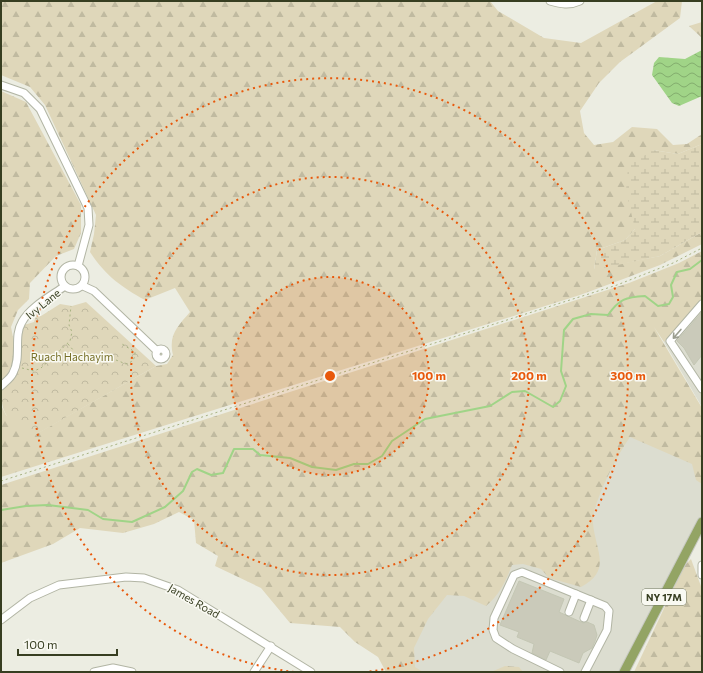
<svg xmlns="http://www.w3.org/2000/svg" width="703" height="673" font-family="Commissioner,sans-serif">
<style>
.built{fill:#dcddd0}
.forest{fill:url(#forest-firs)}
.wetland{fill:url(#wetland-marsh)}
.park{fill:url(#park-crowns)}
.water{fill:url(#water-waves)}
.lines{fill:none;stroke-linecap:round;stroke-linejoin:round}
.stream{stroke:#a0d487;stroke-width:2}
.building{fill:#cacaba;stroke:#c4c7b4}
.minor-casing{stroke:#b2b5a4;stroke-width:9}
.major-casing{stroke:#c7c9c1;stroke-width:11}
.path{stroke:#a7b281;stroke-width:1;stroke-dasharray:2 3;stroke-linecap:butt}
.minor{stroke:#fff;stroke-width:7}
.major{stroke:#93a464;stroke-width:9}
.oneway{stroke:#9b9e90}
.ring{fill:none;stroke:#e8590c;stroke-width:2;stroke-dasharray:2 4}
.labels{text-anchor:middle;stroke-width:3;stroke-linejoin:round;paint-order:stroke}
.shield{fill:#f9f9f2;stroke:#717660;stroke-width:1}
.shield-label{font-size:10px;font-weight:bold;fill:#373e21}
.street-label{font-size:11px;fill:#373e21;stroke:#f9f9f2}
.park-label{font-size:11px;fill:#777029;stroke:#f9f9f2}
.centre{fill:#e8590c;stroke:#f9f9f2;stroke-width:2}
.ring-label{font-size:12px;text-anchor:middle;font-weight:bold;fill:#e8590c;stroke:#f9f9f2;stroke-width:3;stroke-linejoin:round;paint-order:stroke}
</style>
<defs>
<pattern id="forest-firs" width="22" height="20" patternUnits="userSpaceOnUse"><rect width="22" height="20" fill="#dfd7ba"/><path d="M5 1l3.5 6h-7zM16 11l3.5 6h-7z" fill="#c0baa0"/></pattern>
<pattern id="wetland-marsh" width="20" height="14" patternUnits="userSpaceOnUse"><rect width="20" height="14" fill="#dfd7ba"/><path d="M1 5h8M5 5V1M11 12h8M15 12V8" fill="none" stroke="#c0baa0"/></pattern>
<pattern id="park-crowns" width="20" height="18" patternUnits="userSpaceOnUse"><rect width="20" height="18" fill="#dfd7ba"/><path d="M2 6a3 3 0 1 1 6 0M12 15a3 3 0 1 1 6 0" fill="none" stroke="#c0baa0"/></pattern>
<pattern id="water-waves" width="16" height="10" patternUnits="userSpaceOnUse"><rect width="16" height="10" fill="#a0d487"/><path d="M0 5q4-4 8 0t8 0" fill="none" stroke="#83ad6e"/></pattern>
</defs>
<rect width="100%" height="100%" fill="#ecede2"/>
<!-- built -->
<g class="built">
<path d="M702,300V407L664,342Z"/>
<path d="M617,428L702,465V526L624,672H406L451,528Z"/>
</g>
<!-- forest -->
<g class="forest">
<path d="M1,1H490L498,11L544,38L581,43L657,1H682L680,18L620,62L599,83L580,111L584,133L594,145L613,142L632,127L657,129L673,145L687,144L702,134V144L678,154L653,150L635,229L625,240L597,250L594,269L660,256L702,232V244L660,265L626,278L629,283L679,263L702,251V300L664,342L654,327L702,408V484L696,480L692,464L630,437C617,456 605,480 597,502C595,508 592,517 593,523C595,550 613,570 581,587L549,578L541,569L523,564L512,565C506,581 500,594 486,606L464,596L447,595L428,619L414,648L415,667L423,672H386L378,657L355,642L340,627L290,623L261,588L215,566L218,556L196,543L194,520L179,512L154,524L123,533L80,528L53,544L1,563V485L629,283L626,278L580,295L1,477V405L6,415L36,434L156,366L167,364L173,355C168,335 178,326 190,312L175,288L145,300C121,287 105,275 90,252L94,234L96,215L45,105L30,87L1,75Z"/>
<path d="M702,22V38L689,26Z"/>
<path d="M1,91L26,102L81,205V233L74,249L56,256L30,283L29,299L18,310L11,327L16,353L7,377L1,381Z"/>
<path d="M691,559L702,589V672H634L684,566Z"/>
<path d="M505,666L519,667L523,672H491Z"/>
</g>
<!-- wetland -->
<path class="wetland" d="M702,144V232L660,256L594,270L597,250L625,240L635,229L626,191L628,166L653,150L678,154Z"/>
<!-- park -->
<path class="park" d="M86,302L156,366L35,435C11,423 1,418 1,390C31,365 13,352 24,325L34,322L37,313L41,316L60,304L72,306Z"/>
<!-- water -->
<path class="water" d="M702,50V96L679,106L672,103L652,75L654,63L659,57L685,59Z"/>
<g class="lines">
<!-- stream -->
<path class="stream" d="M1,510L26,506L48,505L88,510L103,519L132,522L165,507L183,491L192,472L197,469L211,475L223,473L234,449H253L260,455L290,458L312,467L336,470L354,464H368L382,456L392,441L425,419L490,406L512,392L525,391L553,407L560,401L566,386L561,371L564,330L573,319L591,314L608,315C619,299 626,297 645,296L658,306L669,304L673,297L671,285L677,272L690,269L702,260"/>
</g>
<!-- building -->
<g class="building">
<path d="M702,312V355L694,365L684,348L677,341Z"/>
<path d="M519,581L564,599L559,612L583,623L587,622L594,625L597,635L595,641L592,648L583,653L579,663L550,651L546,660L532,653L534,644L517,637L519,632L500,625Z"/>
</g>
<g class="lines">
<defs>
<g id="minor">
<path d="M550,1C561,4 569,6 580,1"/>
<path d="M1,85L24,93L40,109L88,208L89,225L78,266"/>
<circle cx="73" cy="277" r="12"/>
<path d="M83,286L94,291L157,351"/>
<path d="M702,304L670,341L702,389"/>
<circle cx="161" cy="354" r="5"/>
<path d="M1,386C5,382 11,378 13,373C22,356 13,337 22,322C30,307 51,296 65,286"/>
<path d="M702,565V575"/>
<path d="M569,612L576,594"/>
<path d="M584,618L591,600"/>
<path d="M1,620L30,598L59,585L126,577L144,578L178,590L311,672"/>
<path d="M94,672L113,668L132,672"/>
<path d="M254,672L271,646"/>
<path d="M560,672L513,649L496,638L493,630L494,618L514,575L522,572L605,606L609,611L607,630L585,672"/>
</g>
<path id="major" d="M624,672L702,522"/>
</defs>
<!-- minor casing -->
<use href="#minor" class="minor-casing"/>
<!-- major casing -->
<use href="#major" class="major-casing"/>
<!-- path -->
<g class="path">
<path d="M68,344L74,351"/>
<path d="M47,356L50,359"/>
<path d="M116,360L126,364C133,362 135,359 135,352L122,344"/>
<path d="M22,368L34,371L41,368L70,341L72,332L69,325L71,306"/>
<path d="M1,481L617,285L673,263L702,248"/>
</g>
<!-- minor -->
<use href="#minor" class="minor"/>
<!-- major -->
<use href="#major" class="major"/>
</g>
<!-- one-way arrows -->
<defs><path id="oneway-shaft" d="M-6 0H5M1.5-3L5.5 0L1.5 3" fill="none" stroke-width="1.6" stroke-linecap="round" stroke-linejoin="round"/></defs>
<use class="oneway" href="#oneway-shaft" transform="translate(677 334) rotate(131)"/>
<!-- distance rings -->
<circle cx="330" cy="376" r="99" fill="#e8590c" fill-opacity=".12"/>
<g class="ring">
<circle cx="330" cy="376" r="99"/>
<circle cx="330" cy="376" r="199"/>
<path d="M294 672A298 298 0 1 1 366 672"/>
</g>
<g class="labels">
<!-- shield labels -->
<rect class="shield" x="642" y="589" width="44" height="16" rx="3"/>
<g class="shield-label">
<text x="664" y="601">NY 17M</text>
</g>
<!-- street labels -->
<g class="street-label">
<text transform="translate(43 304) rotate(-39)" y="4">Ivy Lane</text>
<text transform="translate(194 601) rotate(30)" y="4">James Road</text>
</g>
<!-- park labels -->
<g class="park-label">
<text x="72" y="361">Ruach Hachayim</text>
</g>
</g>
<circle cx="330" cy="376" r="6" class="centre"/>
<g class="ring-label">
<text x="429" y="380">100 m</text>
<text x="529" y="380">200 m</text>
<text x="628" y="380">300 m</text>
</g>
<!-- border -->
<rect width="703" height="673" fill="none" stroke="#373e21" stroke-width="4"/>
<!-- scale -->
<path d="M18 649v6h99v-6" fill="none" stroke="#373e21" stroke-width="2"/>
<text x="24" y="649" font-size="12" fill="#373e21" stroke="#f9f9f2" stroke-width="3" paint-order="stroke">100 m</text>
</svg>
